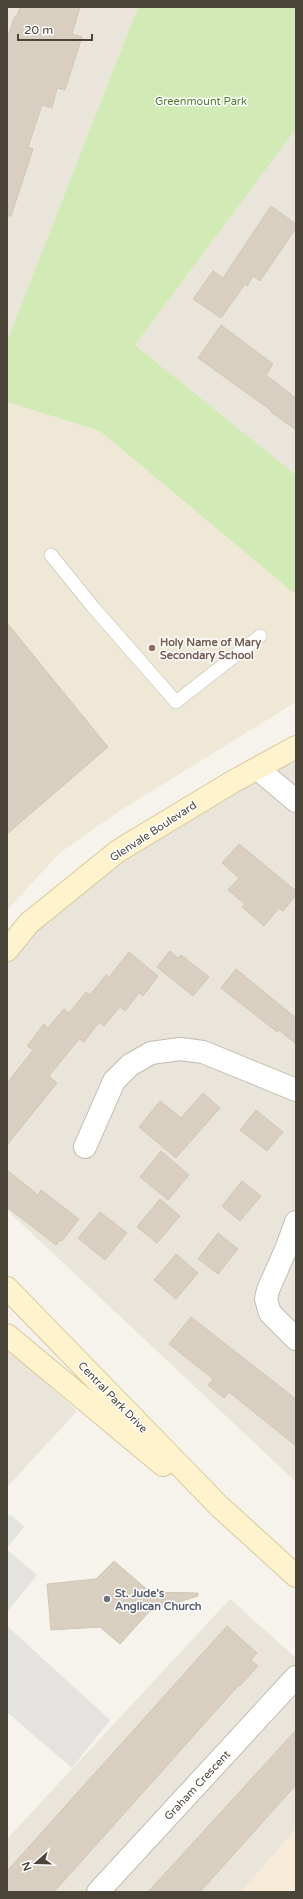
<svg xmlns="http://www.w3.org/2000/svg" width="303" height="1899" font-family="'Varela Round',sans-serif">
<style>
.residential{fill:#eae5da}
.commercial{fill:#f7ead8}
.education{fill:#efe8d6}
.green{fill:#d2eab5}
.parking{fill:#e5e3e0}
.building{fill:#d8cfc1;stroke:#d3c7b4}
.lines{fill:none;stroke-linecap:round;stroke-linejoin:round}
.lane-casing{stroke:#c2bbae;stroke-width:14}
.street-casing{stroke:#c2bbae;stroke-width:24}
.secondary-casing{stroke:#d6c79b;stroke-width:24}
.lane{stroke:#fff;stroke-width:13}
.street{stroke:#fff;stroke-width:22}
.secondary{stroke:#fff3cd;stroke-width:22}
.education-dot{fill:#8d6e63;stroke:#fff;stroke-width:1.5}
.worship-dot{fill:#6b7280;stroke:#fff;stroke-width:1.5}
.labels{text-anchor:middle;stroke-width:3;stroke-linejoin:round;paint-order:stroke}
.park-label{font-size:11px;fill:#4a7f2a;stroke:#fff}
.education-label{font-size:11px;font-weight:bold;fill:#785e54;stroke:#fff;text-anchor:start}
.street-label{font-size:11px;fill:#4b4439;stroke:#fff}
.worship-label{font-size:11px;font-weight:bold;fill:#5b616d;stroke:#fff;text-anchor:start}
</style>
<rect width="100%" height="100%" fill="#f6f3ec"/>
<!-- residential -->
<g class="residential">
<path d="M7,7H138L7,341Z"/>
<path d="M296,129V475L135,345Z"/>
<path d="M296,747V1482L7,1210V950L118,851Z"/>
<path d="M7,1348L77,1411L7,1487Z"/>
<path d="M230,1599L296,1658V1829L241,1892H7V1839Z"/>
</g>
<!-- commercial -->
<path class="commercial" d="M296,1829V1892H241Z"/>
<!-- education -->
<path class="education" d="M7,402L100,431L296,595V702L121,810L61,852L7,910Z"/>
<!-- green -->
<path class="green" d="M138,7H296V129L135,345L296,475V595L100,431L7,402V341Z"/>
<!-- parking -->
<g class="parking">
<path d="M10,1514L24,1527L7,1548V1518Z"/>
<path d="M7,1550L37,1575L7,1612Z"/>
<path d="M7,1626L110,1720L72,1768L7,1712Z"/>
</g>
<!-- building -->
<g class="building">
<path d="M20,7H80L72,34L82,37L65,90L57,88L52,108L42,105L28,147L33,149L11,216H7V39L15,16H17Z"/>
<path d="M271,206L296,224V228L260,281L253,276L247,286L245,284L221,318L193,299L213,271L223,278Z"/>
<path d="M221,325L273,364L266,375L296,398V430L271,412L272,411L198,358Z"/>
<path d="M7,623L108,747L7,834Z"/>
<path d="M239,844L296,891V895L283,911L279,908L264,926L242,907L245,904L228,890L239,878L222,863Z"/>
<path d="M170,951L178,958L181,955L209,977L193,996L157,967Z"/>
<path d="M129,952L158,976L143,996L139,993L125,1011L120,1007L104,1026L99,1022L84,1042L79,1039L49,1076L57,1083L7,1145V1083L33,1050L27,1046L44,1024L48,1028L64,1009L69,1013L86,992L90,995L106,975L109,977Z"/>
<path d="M236,969L296,1018V1044L279,1030L277,1032L221,988Z"/>
<path d="M203,1093L220,1108L176,1158L139,1127L160,1101L181,1118Z"/>
<path d="M256,1110L283,1132L267,1151L240,1130Z"/>
<path d="M161,1151L189,1175L168,1200L140,1177Z"/>
<path d="M7,1170L38,1195L41,1190L79,1219L62,1241L60,1240L56,1245L7,1207Z"/>
<path d="M242,1181L261,1196L240,1221L222,1206Z"/>
<path d="M160,1199L180,1216L157,1243L137,1227Z"/>
<path d="M100,1212L127,1233L105,1260L78,1238Z"/>
<path d="M218,1233L238,1249L218,1274L198,1259Z"/>
<path d="M176,1254L198,1273L176,1299L154,1280Z"/>
<path d="M191,1317L296,1399V1446L229,1392L224,1398L208,1385L213,1379L169,1344Z"/>
<path d="M114,1561L150,1592L198,1593V1596L150,1611L120,1644L100,1627L51,1630L47,1584L96,1579Z"/>
<path d="M227,1626L257,1653L251,1660L258,1666L240,1686L239,1685L54,1892H7V1871Z"/>
<path d="M296,1730V1785L200,1892H148Z"/>
</g>
<g class="lines">
<defs>
<path id="lane" d="M51,555L93,607L176,702L260,636"/>
<g id="street">
<path d="M258,769L296,801"/>
<path d="M85,1147L114,1081L130,1065L151,1053L180,1049L203,1052L296,1090"/>
<path d="M296,1222L287,1247L268,1290L266,1299L270,1313L296,1339"/>
<path d="M98,1892L296,1677"/>
</g>
<g id="secondary">
<path d="M7,950L29,923L118,851L234,781L296,747"/>
<path d="M7,1288L219,1506L296,1576"/>
<path d="M7,1335L163,1465"/>
</g>
</defs>
<!-- lane casing -->
<use href="#lane" class="lane-casing"/>
<!-- street casing -->
<use href="#street" class="street-casing"/>
<!-- secondary casing -->
<use href="#secondary" class="secondary-casing"/>
<!-- lane -->
<use href="#lane" class="lane"/>
<!-- street -->
<use href="#street" class="street"/>
<!-- secondary -->
<use href="#secondary" class="secondary"/>
</g>
<!-- markers -->
<circle class="education-dot" cx="152" cy="648" r="4"/>
<circle class="worship-dot" cx="107" cy="1599" r="4"/>
<g class="labels">
<!-- park labels -->
<g class="park-label">
<text x="201" y="105">Greenmount Park</text>
</g>
<!-- education labels -->
<g class="education-label">
<text x="160" y="646">Holy Name of Mary<tspan x="160" dy="13">Secondary School</tspan></text>
</g>
<!-- street labels -->
<g class="street-label">
<text transform="translate(153 831) rotate(-33)" y="4">Glenvale Boulevard</text>
<text transform="translate(113 1397) rotate(46)" y="4">Central Park Drive</text>
<text transform="translate(197 1785) rotate(-47)" y="4">Graham Crescent</text>
</g>
<!-- worship labels -->
<g class="worship-label">
<text x="115" y="1597">St. Jude's<tspan x="115" dy="13">Anglican Church</tspan></text>
</g>
</g>
<!-- border -->
<rect width="303" height="1899" fill="none" stroke="#4b4439" stroke-width="16"/>
<!-- north arrow -->
<g transform="translate(36 1863) rotate(250)" stroke="#ffffff" stroke-width="3" paint-order="stroke">
<path d="M0-3L7 15L0 10L-7 15Z" fill="#4b4439"/>
<text y="-6" font-size="11" font-weight="bold" text-anchor="middle" fill="#4b4439">N</text>
</g>
<!-- scale -->
<path d="M18 34v6h74v-6" fill="none" stroke="#4b4439" stroke-width="2"/>
<text x="24" y="34" font-size="12" fill="#4b4439" stroke="#ffffff" stroke-width="3" paint-order="stroke">20 m</text>
</svg>
